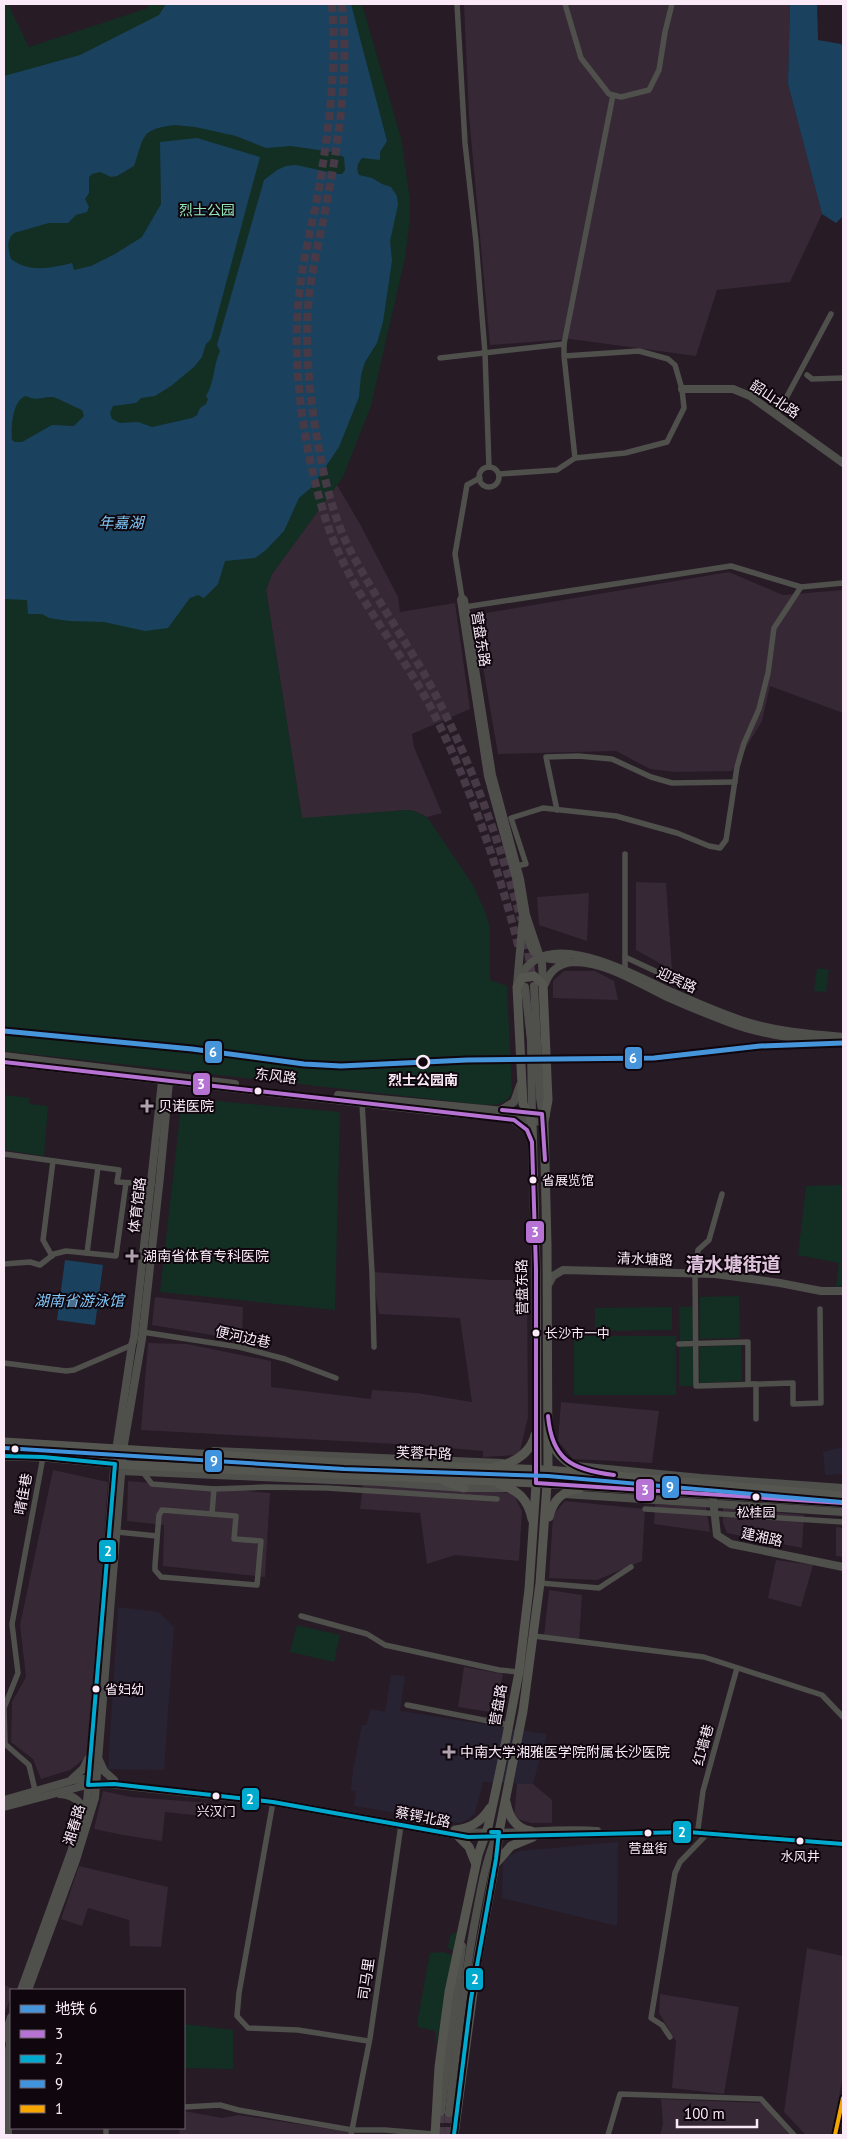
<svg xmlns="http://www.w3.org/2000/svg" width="847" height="2139" font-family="'PT Sans','Noto Sans SC',sans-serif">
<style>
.commercial{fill:#362835}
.medical{fill:#282332}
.green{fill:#132e23}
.water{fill:#1a425e;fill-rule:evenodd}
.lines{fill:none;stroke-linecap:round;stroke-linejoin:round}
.secondary-tunnel{stroke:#473a46;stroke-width:8;stroke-dasharray:8 4;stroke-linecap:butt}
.street{stroke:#4f4f4c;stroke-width:5.5}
.secondary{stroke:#4f504b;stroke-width:8}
.primary{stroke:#555650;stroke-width:9}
.bus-1-casing{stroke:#0f060e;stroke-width:8}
.bus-2-casing{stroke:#0f060e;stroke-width:8}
.bus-3-casing{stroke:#0f060e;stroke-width:8}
.bus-4-casing{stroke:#0f060e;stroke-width:8}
.bus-1{stroke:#b673d3;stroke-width:4}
.bus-2{stroke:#00a9ce;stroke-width:4}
.bus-3{stroke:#4094de;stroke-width:4}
.bus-4{stroke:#f7a600;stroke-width:4}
.metro-1-casing{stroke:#0f060e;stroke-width:9}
.metro-1{stroke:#4694da;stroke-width:5}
.stop-dot{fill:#0f060e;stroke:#faeaf8;stroke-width:2.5}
.bus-dot{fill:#faeaf8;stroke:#0f060e;stroke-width:2}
.poi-dot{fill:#b0a2ae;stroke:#0f060e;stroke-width:2}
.labels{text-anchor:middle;stroke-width:4;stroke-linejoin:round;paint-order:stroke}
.bus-label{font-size:13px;fill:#faeaf8;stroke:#0f060e}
.park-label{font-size:14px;fill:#92e4ba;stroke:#0f060e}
.street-label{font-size:14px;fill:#faeaf8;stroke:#0f060e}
.stop-label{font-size:14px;font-weight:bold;fill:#faeaf8;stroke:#0f060e}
.poi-label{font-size:14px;fill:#faeaf8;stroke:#0f060e;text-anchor:start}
.water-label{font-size:15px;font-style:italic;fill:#81c7f8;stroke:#0f060e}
.district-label{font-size:19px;font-weight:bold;fill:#e1c4de;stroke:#0f060e}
.line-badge{stroke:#0f060e;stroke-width:2}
.badge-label{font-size:14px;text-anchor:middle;font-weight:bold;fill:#fff}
</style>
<rect width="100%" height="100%" fill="#271b26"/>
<!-- commercial -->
<g class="commercial">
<path d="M464,4H790L788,84L822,214L790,282L717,290L696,356L570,339L490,345L469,116Z"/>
<path d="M337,485L360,524L398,597L400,612L455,603L470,709L412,734L414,747L442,813L427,817L414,811L406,810L302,819L266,590L272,574Z"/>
<path d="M729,572L783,595L843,590V713L770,686L762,721L732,771L675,772L650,769L616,751L498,754L474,615Z"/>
<path d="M636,882L666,883L672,970L636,950Z"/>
<path d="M589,893L587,941L539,925L537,897Z"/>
<path d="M564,971H595L614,981L618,1000L553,998V981Z"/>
<path d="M372,1272L492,1280H527L528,1417L519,1455L483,1457V1451L414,1445L141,1430L148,1343L187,1344L271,1361V1387L371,1399L372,1390L417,1393L472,1402L460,1318L379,1314Z"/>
<path d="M155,1297L243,1307L242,1340L152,1325Z"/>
<path d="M561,1402L659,1411L652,1463L573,1459L558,1441Z"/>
<path d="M53,1470L108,1482L89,1749L85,1758L70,1770L41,1779L33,1759L11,1742L12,1702L26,1677L20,1625Z"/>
<path d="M128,1481L270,1493L265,1577L163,1566L164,1525L127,1521Z"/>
<path d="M363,1485L513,1493L522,1511L519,1561L455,1555L427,1564L420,1513L360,1509Z"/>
<path d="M565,1501L645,1509L642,1561L597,1580L549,1578L553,1515Z"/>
<path d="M655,1504L706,1507L710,1532L654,1524Z"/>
<path d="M723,1508L804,1515L802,1548L727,1533L723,1523Z"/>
<path d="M836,1527L843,1528V1557L836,1556Z"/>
<path d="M776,1560L813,1565L801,1607L768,1598Z"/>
<path d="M549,1590L582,1595L579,1642L544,1636Z"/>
<path d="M464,1667L503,1674L496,1713L458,1707Z"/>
<path d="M517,1783L533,1784L552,1800V1823H531L514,1818Z"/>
<path d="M103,1791L131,1797L224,1804L222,1818L165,1812L162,1841L123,1835L94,1829Z"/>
<path d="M79,1866L168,1887L161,1947L130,1946L129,1920L88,1908L82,1926L61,1919Z"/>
<path d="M807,1948L843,1956V2075L832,2135H806L784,2112Z"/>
<path d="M4,1985L14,1989L11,1990V1996L4,2015Z"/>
<path d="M660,1994L739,2007L724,2094L672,2088L676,2041L659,2013Z"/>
<path d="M661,2099L761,2103L790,2135H660L663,2124Z"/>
<path d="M184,2111L222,2118L239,2115L349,2132L348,2135H179L180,2128H184Z"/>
</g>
<!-- medical -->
<g class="medical">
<path d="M843,1447V1474L825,1475L823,1452Z"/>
<path d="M118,1607L158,1612L174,1627L164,1770L108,1769Z"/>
<path d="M391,1675L405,1676L400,1711L547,1734L533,1784L483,1782L475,1813L470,1818L460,1823L354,1806L356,1791L351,1790L353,1770L362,1725H366L371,1709L385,1712Z"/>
<path d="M618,1842L617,1926L502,1898L503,1858L520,1851Z"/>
</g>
<!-- green -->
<g class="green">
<path d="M4,4H8L29,47L148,8V4H362L401,138L410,199V219L405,258L371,406L343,477L272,574L266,590L302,818L406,810L414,811L427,817L473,885L485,911L490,928V980L507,986L512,1092C507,1105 497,1105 485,1105L4,1051Z"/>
<path d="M817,968L829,970L826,992L814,991Z"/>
<path d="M4,1095L30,1098L29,1104L48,1106L44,1156L4,1150Z"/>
<path d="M182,1098L340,1112L335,1310L160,1292Z"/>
<path d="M843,1185V1286L836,1287L839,1263L798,1255L806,1186Z"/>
<path d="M739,1296L740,1338L700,1339V1297Z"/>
<path d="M672,1307V1330L595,1331V1308Z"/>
<path d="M679,1307H693V1340L680,1341Z"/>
<rect x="574" y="1336" width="102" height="59"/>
<path d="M741,1345L742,1381L700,1383L699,1347Z"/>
<rect x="679" y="1347" width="14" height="39"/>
<path d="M297,1625L340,1635L334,1662L290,1652Z"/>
<path d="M457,1932L454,1952L448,1947L450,1935Z"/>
<path d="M444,1952L454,1956L436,2045L435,2031L418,2027V2018L430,1953Z"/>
<path d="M184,2024L233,2030V2069L184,2068Z"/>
</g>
<!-- water -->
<g class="water">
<path d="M166,4H351L387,141L380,152V160L362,158C357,164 356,168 359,175L372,178L382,184L391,187L397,196L398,205L390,241L392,261L383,322L377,343L365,362L361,375L359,397L339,447L312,487L299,498L284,531L266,550L255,558L225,561L218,584L204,598L198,595L190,598L168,628L145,631L104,622L69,621L49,618L42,614H28L27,600L4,599V76L80,55L159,15ZM174,125L195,127L236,136L266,148L291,146L332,152L344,157L345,170L342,174H338L296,165L286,166L277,170L264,180L217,345L220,351C213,366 215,381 206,396L208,399L206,404L200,408L197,415L192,418L152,427L138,422L120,423L112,419L110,413L113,406L136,403L141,398L155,396L171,386L194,367L202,357L206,344L211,339L260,157L197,138L160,142L161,204L142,237L115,254L91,266L74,270L72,263C51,268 29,273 11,259C8,249 6,240 14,233L49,223H68L76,215L87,212L89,207L85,199L89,193V177L92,174L100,172L111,177L117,176L134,166C145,136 139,130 174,125ZM26,396C36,402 43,396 53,397C55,397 77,408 82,410L84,416L74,426L52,425L22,442H15L12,440C11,428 12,400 26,396Z"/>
<path d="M790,4H817L818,40L841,44L843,47V216L836,223L822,214L788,84Z"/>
<path d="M65,1260L103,1265L95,1325L57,1320Z"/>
</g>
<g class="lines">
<!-- secondary-tunnel -->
<g class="secondary-tunnel">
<path d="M332,4C337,66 329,132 318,193C312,227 302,261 299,296C293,350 299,407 310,460C317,491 325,523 338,551C362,606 402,653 430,706C468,780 499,868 519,949"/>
<path d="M342,4C349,67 340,134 328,196C322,230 313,262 309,296C304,349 310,403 320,455C326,486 335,520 349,548C372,592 401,634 426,677C468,753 498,836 521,920"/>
<path d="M526,941L533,981"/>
<path d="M440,2135L441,2112"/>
<path d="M448,2135L449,2113"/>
</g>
<!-- street -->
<g class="street">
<path d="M457,4L465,143L476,242L485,353L489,467"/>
<path d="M565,4L581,58L609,94L621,97L649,90L659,70L665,32L672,4"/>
<path d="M564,356L639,351L668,359L675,365L682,389L684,408L667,442L625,453L575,458L564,356V344L613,95"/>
<path d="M440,358L564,344"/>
<path d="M807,375L812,379L843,378"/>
<path d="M777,415L831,314"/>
<circle cx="489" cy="477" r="10"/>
<path d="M499,474L557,470L575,458"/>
<path d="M462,598L455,554L467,485L480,478"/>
<path d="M465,607L731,566L801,587L843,583"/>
<path d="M557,810L546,757L578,756L612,759L651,777L672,783L735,782"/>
<path d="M516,866L526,864L511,818L543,808L616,816L677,833L709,846L720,848L726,840L737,767L744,743L759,709L768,673L774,628L801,587"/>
<path d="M625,957L668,977"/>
<path d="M625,970V854"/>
<path d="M362,1103L372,1272L374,1347"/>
<path d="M4,1154L119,1170L117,1182L152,1184"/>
<path d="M722,1194L709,1240L698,1250L695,1273L696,1386L793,1383V1404L821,1403L820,1309"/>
<path d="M87,1253L98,1167"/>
<path d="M52,1256L43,1240L53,1161"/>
<path d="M4,1264L30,1262L40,1265L54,1254L66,1251L116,1256L126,1183"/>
<path d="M142,1332L239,1347L285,1359L336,1378"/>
<path d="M679,1344L748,1342V1384H756V1419"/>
<path d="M4,1363L66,1371L74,1370L132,1345"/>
<path d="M142,1471L152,1484L214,1489L266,1487L327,1488L497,1499"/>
<path d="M645,1509L843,1522"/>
<path d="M162,1510L236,1516L234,1539L261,1541L257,1585L161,1577L155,1570V1565L159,1515Z"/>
<path d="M212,1513L214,1489"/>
<path d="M117,1532L157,1536"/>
<path d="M540,1583L599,1588L631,1567"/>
<path d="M301,1616L367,1634L385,1645L499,1670L519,1672"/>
<path d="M534,1636L704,1657L822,1695L843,1717"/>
<path d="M407,1705L509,1725"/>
<path d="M35,1790L29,1765L5,1744L4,1708L18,1673L12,1624L43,1457"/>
<path d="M273,1802L239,1993L237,2016L248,2028L298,2030L368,2041"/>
<path d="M698,1829L703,1791L737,1668"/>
<path d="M670,2037L662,2025L651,2018L675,1873L680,1862L707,1834"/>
<path d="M184,2107L220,2105L238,2110L352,2130H385L434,2134"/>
<path d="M106,2128V2135"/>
<path d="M351,2135L370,2038L401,1825"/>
<path d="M608,2135L620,2094L761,2099L794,2135"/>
</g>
<!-- secondary -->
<g class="secondary">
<path d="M682,389H733L750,396L843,463"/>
<path d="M526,927C532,961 537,957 568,961"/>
<path d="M520,978C544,924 632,974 667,990C690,1000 714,1011 738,1019C770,1031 809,1034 843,1037"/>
<path d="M545,984C550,970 561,962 576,962C607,963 638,983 665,996C685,1005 707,1014 728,1022C764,1036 805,1040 843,1043"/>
<path d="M517,985L523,916L516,878L488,776L461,600L462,598L464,600L492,775L520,879L526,915L542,963L543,984"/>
<path d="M525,987L531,1041L532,1117"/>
<path d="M4,1056L235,1084"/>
<path d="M4,1062L431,1111L544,1122L540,1098L534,986"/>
<path d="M338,1095L546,1115"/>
<path d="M501,1110L514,1102L520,1085"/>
<path d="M513,1120L527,1130L532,1140"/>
<path d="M547,1287L553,1276L563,1270L715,1274L780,1283L821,1291H843"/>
<path d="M214,1451L502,1463"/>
<path d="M576,1466L701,1478L843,1488"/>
<path d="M121,1471L380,1482L464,1488H506"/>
<path d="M564,1494L843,1512"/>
<path d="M713,1499L717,1535L731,1544L843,1567"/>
<path d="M99,1760L104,1771L114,1780"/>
<path d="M72,1779L83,1769L88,1759"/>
<path d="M60,1794C72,1795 81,1800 84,1812"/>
<path d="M4,1800L74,1780L94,1778"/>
<path d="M4,1807L83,1786L109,1784L273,1802L468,1837L688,1832L843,1844"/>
<path d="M459,1831C505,1837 551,1827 597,1831"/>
<path d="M21,1990L76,1838L87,1802L115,1457L132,1345L134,1338L162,1081"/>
<path d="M28,1990L76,1860L95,1798L123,1450L142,1339L160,1177L169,1082"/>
<path d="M4,2039L11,2017"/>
<path d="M441,2112L462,1946"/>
<path d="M449,2113C456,2050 463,1988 474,1926C480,1896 484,1865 496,1837"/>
<path d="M8,2135L7,2063L11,2036"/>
<path d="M835,2135L843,2098"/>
</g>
<!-- primary -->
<g class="primary">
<path d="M551,1440C556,1456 569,1465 584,1471"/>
<path d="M4,1442L344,1463L548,1470L843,1496"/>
<path d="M4,1456L43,1457L131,1465L536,1483L843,1503"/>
<path d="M495,1467C514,1463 530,1454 535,1435"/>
<path d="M445,1481L464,1488"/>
<path d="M499,1484C518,1490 528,1499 532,1519"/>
<path d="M549,1517C553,1500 562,1491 579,1489"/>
<path d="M506,1802C509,1817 515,1828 531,1831"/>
<path d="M455,1830C471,1828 481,1822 490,1808"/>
<path d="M458,1836L469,1847L475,1862"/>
<path d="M497,1862L511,1846L533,1837"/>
<path d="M435,2135L439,2067L449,1992L478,1855L488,1827L501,1766L519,1672L529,1589L537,1470L536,1269L532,1121L523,1104L517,987L522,978L534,976L543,984L548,1100L544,1122L547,1245L548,1470L540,1583L523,1711L499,1832L496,1859L477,1963L454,2135"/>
</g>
<defs>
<g id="bus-1">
<path d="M4,1062L514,1120L527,1130L532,1142L536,1269V1483L843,1503"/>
<path d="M502,1110L542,1114L545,1160"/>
<path d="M548,1416C552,1460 572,1470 614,1475"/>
</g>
<g id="bus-2">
<path d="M4,1456L43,1457L115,1464L88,1785L114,1784L273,1802L468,1837L688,1832L843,1844"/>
<path d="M454,2135L471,1999L496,1859L499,1832H491"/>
</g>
<path id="bus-3" d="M4,1448L344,1469L548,1476L842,1502"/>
<path id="bus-4" d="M835,2135L843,2098"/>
</defs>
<!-- bus-1 casing -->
<use href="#bus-1" class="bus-1-casing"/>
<!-- bus-2 casing -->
<use href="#bus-2" class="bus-2-casing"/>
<!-- bus-3 casing -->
<use href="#bus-3" class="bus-3-casing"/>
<!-- bus-4 casing -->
<use href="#bus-4" class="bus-4-casing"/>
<!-- bus-1 -->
<use href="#bus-1" class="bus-1"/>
<!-- bus-2 -->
<use href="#bus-2" class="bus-2"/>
<!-- bus-3 -->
<use href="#bus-3" class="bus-3"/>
<!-- bus-4 -->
<use href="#bus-4" class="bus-4"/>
<defs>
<path id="metro-1" d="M4,1031L192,1049L304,1064L341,1066L467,1060L654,1058L760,1046L843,1043"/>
</defs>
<!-- metro-1 casing -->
<use href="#metro-1" class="metro-1-casing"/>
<!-- metro-1 -->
<use href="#metro-1" class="metro-1"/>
</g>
<!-- markers -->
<circle class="stop-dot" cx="423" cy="1062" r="6"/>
<g class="bus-dot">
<circle cx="258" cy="1091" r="4.5"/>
<circle cx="533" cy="1180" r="4.5"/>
<circle cx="536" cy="1333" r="4.5"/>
<circle cx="15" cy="1449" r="4.5"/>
<circle cx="756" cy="1497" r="4.5"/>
<circle cx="96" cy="1689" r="4.5"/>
<circle cx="216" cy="1796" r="4.5"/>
<circle cx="648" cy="1833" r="4.5"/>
<circle cx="800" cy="1841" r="4.5"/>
</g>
<g class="poi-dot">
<path d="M144.5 1098.5h5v5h5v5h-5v5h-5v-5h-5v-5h5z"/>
<path d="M129.5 1248.5h5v5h5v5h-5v5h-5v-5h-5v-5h5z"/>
<path d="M446.5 1744.5h5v5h5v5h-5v5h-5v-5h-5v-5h5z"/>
</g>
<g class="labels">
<!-- bus labels -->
<g class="bus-label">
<text x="542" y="1185" text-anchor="start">省展览馆</text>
<text x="545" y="1338" text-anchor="start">长沙市一中</text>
<text x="756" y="1517">松桂园</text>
<text x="105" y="1694" text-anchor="start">省妇幼</text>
<text x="216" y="1816">兴汉门</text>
<text x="648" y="1853">营盘街</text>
<text x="800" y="1861">水风井</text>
</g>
<!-- park labels -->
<g class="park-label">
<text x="207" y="215">烈士公园</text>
</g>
<!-- street labels -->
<g class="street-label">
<text transform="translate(775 399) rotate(34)" y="5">韶山北路</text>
<text transform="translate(481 639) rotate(81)" y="5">营盘东路</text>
<text transform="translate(677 980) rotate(24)" y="5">迎宾路</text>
<text transform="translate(276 1076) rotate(7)" y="5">东风路</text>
<text transform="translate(137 1205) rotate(-83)" y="5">体育馆路</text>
<text transform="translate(645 1259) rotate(2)" y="5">清水塘路</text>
<text transform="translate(522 1287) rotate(-91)" y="5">营盘东路</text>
<text transform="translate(243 1337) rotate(12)" y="5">便河边巷</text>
<text transform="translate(424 1453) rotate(2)" y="5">芙蓉中路</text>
<text transform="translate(23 1494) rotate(-80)" y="5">晴佳巷</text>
<text transform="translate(762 1537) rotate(12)" y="5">建湘路</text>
<text transform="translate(498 1705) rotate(-80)" y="5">营盘路</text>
<text transform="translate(703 1745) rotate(-75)" y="5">红墙巷</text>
<text transform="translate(423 1817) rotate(11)" y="5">蔡锷北路</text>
<text transform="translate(74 1825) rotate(-73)" y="5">湘春路</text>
<text transform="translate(366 1979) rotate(-82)" y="5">司马里</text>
</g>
<!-- stop labels -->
<g class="stop-label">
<text x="423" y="1085">烈士公园南</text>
</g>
<!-- poi labels -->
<g class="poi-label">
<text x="158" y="1111">贝诺医院</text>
<text x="143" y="1261">湖南省体育专科医院</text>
<text x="460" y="1757">中南大学湘雅医学院附属长沙医院</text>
</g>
<!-- water labels -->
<g class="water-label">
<text x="121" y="528">年嘉湖</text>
<text x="79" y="1306">湖南省游泳馆</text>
</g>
<!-- district labels -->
<g class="district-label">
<text x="733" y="1271">清水塘街道</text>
</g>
</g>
<g class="line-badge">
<rect x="204" y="1040" width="19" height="24" rx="5" fill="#4694da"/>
<rect x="624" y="1046" width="19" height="24" rx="5" fill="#4694da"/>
<rect x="192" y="1072" width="19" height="24" rx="5" fill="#b673d3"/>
<rect x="525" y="1220" width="20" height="24" rx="5" fill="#b673d3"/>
<rect x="204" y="1449" width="19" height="24" rx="5" fill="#4094de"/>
<rect x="661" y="1475" width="19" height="24" rx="5" fill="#4094de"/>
<rect x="635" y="1478" width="20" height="24" rx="5" fill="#b673d3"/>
<rect x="98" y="1539" width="19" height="24" rx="5" fill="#00a9ce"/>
<rect x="241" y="1787" width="19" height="24" rx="5" fill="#00a9ce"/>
<rect x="672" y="1820" width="20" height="24" rx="5" fill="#00a9ce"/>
<rect x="465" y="1967" width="19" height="24" rx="5" fill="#00a9ce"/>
</g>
<g class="badge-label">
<text x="213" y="1057">6</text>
<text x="633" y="1063">6</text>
<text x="201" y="1089">3</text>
<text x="535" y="1237">3</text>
<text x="214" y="1466">9</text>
<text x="670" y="1492">9</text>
<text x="645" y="1495">3</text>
<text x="108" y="1556">2</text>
<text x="250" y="1804">2</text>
<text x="682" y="1837">2</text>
<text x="475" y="1984">2</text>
</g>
<!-- border -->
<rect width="847" height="2139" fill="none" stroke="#faeaf8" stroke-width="10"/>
<!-- legend -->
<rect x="10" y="1989" width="175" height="140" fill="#0f060e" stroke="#6d616c"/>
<rect x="20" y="2005" width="25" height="8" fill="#4694da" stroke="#6d616c"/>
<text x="55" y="2014" font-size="15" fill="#faeaf8">地铁 6</text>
<rect x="20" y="2030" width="25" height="8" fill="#b673d3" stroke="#6d616c"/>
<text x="55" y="2039" font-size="15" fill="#faeaf8">3</text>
<rect x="20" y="2055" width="25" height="8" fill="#00a9ce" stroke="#6d616c"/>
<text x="55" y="2064" font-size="15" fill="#faeaf8">2</text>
<rect x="20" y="2080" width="25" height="8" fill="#4094de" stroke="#6d616c"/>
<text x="55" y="2089" font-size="15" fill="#faeaf8">9</text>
<rect x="20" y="2105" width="25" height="8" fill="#f7a600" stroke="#6d616c"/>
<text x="55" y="2114" font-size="15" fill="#faeaf8">1</text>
<!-- scale -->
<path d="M677 2119v8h80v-8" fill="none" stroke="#faeaf8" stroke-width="2.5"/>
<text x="684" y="2119" font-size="15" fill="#faeaf8" stroke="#0f060e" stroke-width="4" paint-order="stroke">100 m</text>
</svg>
